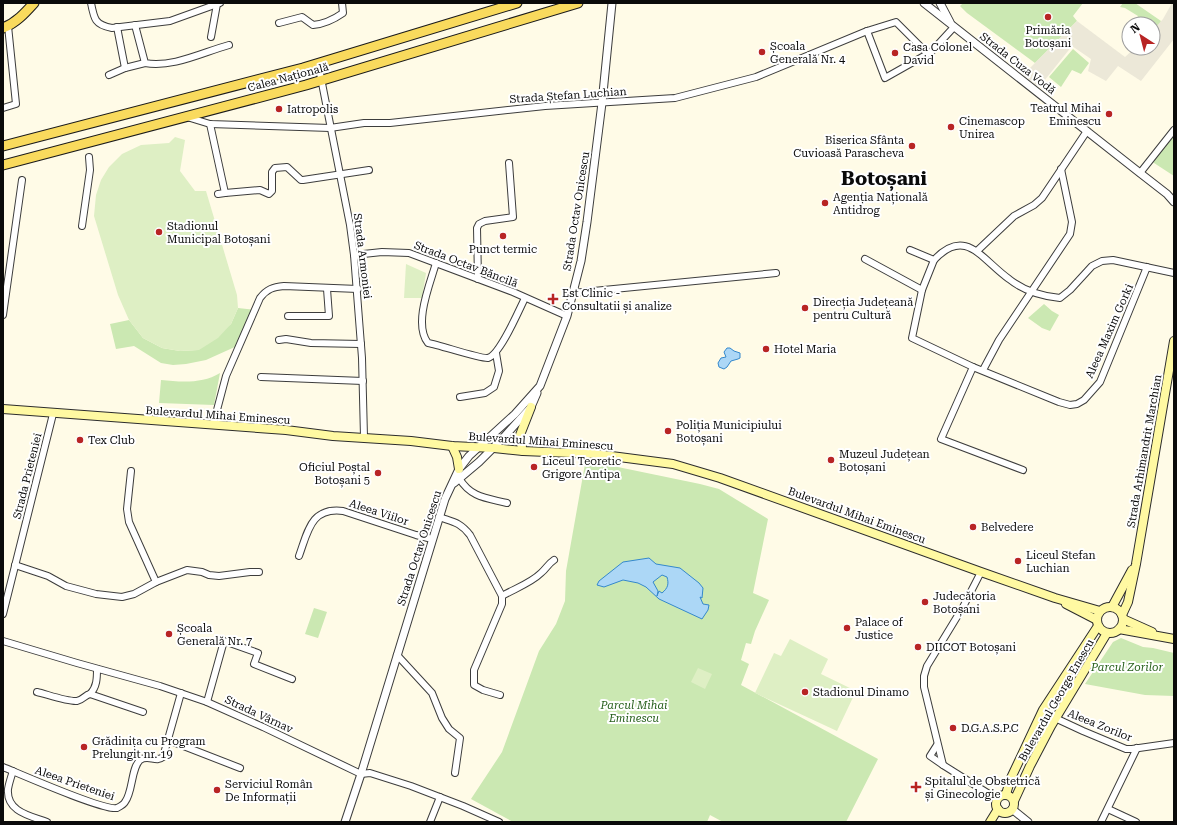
<svg xmlns="http://www.w3.org/2000/svg" width="1177" height="825" font-family="'Roboto Serif',serif">
<style>
.green{fill:#cbe8b2}
.pitch{fill:#deefc4}
.plaza{fill:#ece8d8}
.water{fill:#acd7f6;stroke:#3488cc;fill-rule:evenodd}
.lines{fill:none;stroke-linecap:round;stroke-linejoin:round}
.minor-casing{stroke:#3d3d3d;stroke-width:8}
.tertiary-casing{stroke:#3d3d3d;stroke-width:9}
.secondary-casing{stroke:#2c2c2c;stroke-width:10}
.primary-casing{stroke:#1b1b1b;stroke-width:11}
.minor{stroke:#fff;stroke-width:6}
.tertiary{stroke:#fff;stroke-width:7}
.secondary{stroke:#fff9a2;stroke-width:8}
.primary{stroke:#f9da5d;stroke-width:9}
.poi-dot{fill:#b82424;stroke:#fff;stroke-width:1.5}
.labels{text-anchor:middle;stroke-width:4;stroke-linejoin:round;paint-order:stroke}
.poi-label{font-size:11px;fill:#0a0a0a;stroke:#fff;text-anchor:start}
.street-label{font-size:11px;fill:#0a0a0a;stroke:#fff}
.park-label{font-size:11px;font-style:italic;fill:#27601c;stroke:#fff}
.town-label{font-size:19px;font-weight:bold;fill:#0a0a0a;stroke:#fff}
</style>
<rect width="100%" height="100%" fill="#fffbe7"/>
<!-- green -->
<g class="green">
<path d="M963,3H1083L1073,16L1077,21L1035,63L967,13L960,6Z"/>
<path d="M1123,3H1135L1161,21L1158,27L1153,28V24H1135L1138,16L1125,8L1120,7Z"/>
<path d="M1073,49L1089,63L1081,74L1072,70L1061,87L1049,77Z"/>
<path d="M1174,130V176L1151,161Z"/>
<path d="M1044,304L1052,311L1059,315L1050,331L1042,328L1028,318Z"/>
<path d="M238,308L257,310L237,346L206,360L186,364L173,365L161,363L134,346L116,349L110,324L129,320L143,338L162,348L180,351L198,350L231,324Z"/>
<path d="M220,373L214,405L159,403L161,380C181,382 202,384 220,373Z"/>
<path d="M585,464L613,466L700,484L719,489L768,519L753,593L769,600L755,631L751,644L746,643L741,660L749,664L741,685L878,759L846,822H723L710,815L707,822H513L471,799L502,752L539,651L556,624L565,601L566,571Z"/>
<path d="M314,608L327,612L318,638L305,634Z"/>
<path d="M1121,638L1143,647L1153,648L1174,653V696L1145,695L1085,684L1113,642Z"/>
</g>
<!-- pitch -->
<g class="pitch">
<path d="M175,137L185,140L180,171L195,191H206L237,295L238,308L231,324L218,338L199,350L180,351L162,348L143,338L129,320L118,295L94,216L96,195L101,180L109,167L122,154L141,145L169,143Z"/>
<path d="M406,264L426,273L422,298H404Z"/>
<path d="M790,639L828,659L821,674L856,691L837,731L755,693L774,653L781,656Z"/>
<path d="M698,668L712,674L705,689L691,682Z"/>
</g>
<!-- plaza -->
<path class="plaza" d="M1172,3H1174V39L1141,81L1118,66L1106,81L1088,71L1091,59L1072,46L1036,91L1020,78L1077,21L1125,57L1135,48H1153V30L1163,19Z"/>
<!-- water -->
<g class="water">
<path d="M727,348H730L734,351L740,353V358L738,359L731,361L727,367L724,369L719,367L718,363L721,358L726,357L724,352Z"/>
<path d="M649,558L656,564L680,568L699,583L703,588L702,598L700,597L703,604L709,605L708,610L702,619L659,599L646,587L638,583L623,580L604,587L597,585L599,581L623,562ZM662,575L667,577C669,584 668,588 662,593L659,591L657,596L658,591L653,582Z"/>
</g>
<g class="lines">
<defs>
<g id="minor">
<path d="M91,3C94,19 95,25 112,28L170,21L220,3"/>
<path d="M279,23L302,17L313,25C325,24 333,20 343,13L342,3"/>
<path d="M135,25L145,63C173,68 203,52 229,45"/>
<path d="M117,27L125,68"/>
<path d="M867,31L885,78L931,52L954,27"/>
<path d="M211,37L217,4"/>
<path d="M318,63L350,225L354,255L362,358L364,437"/>
<path d="M109,75L125,68L145,63"/>
<path d="M3,108L16,104L8,26"/>
<path d="M187,117L210,124L330,128L364,123H390L545,106L675,98L756,77L867,31L896,22L927,53"/>
<path d="M210,124L225,193L218,194"/>
<path d="M1140,173L1174,130"/>
<path d="M225,193L260,190L269,194L272,191V172L275,168L287,167L301,180H303L369,170"/>
<path d="M82,226L90,170L89,157"/>
<path d="M910,250L934,260C966,226 982,260 1009,279C1024,291 1040,296 1060,298L1070,290L1092,266L1102,261L1113,260L1174,273"/>
<path d="M977,251L1014,216L1034,205L1042,198L1087,131"/>
<path d="M354,255L382,252L409,253L513,292L567,316"/>
<path d="M865,259L922,290"/>
<path d="M934,260L922,290L912,338L973,367L1059,402L1070,405L1077,404L1084,400L1100,382L1147,267"/>
<path d="M436,263C430,284 413,324 428,343C440,345 480,359 488,358C500,355 519,310 525,298"/>
<path d="M478,279L477,228L479,224L485,221L513,217L509,163"/>
<path d="M573,293L776,273"/>
<path d="M3,315L22,180"/>
<path d="M288,316H329L327,289"/>
<path d="M279,340L286,339L311,343L361,344"/>
<path d="M973,367L941,439L1023,470"/>
<path d="M983,370L999,340L1070,234L1072,222L1061,169"/>
<path d="M261,377L363,381"/>
<path d="M460,397L485,393L494,387L499,371L496,353"/>
<path d="M213,425L226,376L260,298C267,289 273,287 284,286L358,289"/>
<path d="M131,471L127,509L129,522L156,582"/>
<path d="M459,478C471,498 487,498 507,503"/>
<path d="M439,517C453,522 460,522 470,535L502,596V604L474,670V685L483,690L500,695"/>
<path d="M299,556C308,531 311,507 343,511L416,535L432,539"/>
<path d="M15,565L48,576L66,586L96,594L122,597L134,594L156,582L187,570L202,572L209,575L219,576L250,572H259"/>
<path d="M981,572L963,607L927,666L924,676V687L943,765L997,799"/>
<path d="M502,596C514,589 531,583 541,573C546,569 548,564 554,560"/>
<path d="M3,614L53,414"/>
<path d="M3,641L77,663L160,686L207,702L263,727L361,774L370,773L411,786L463,806L499,822"/>
<path d="M397,655L432,693L442,718L449,729L460,738L455,773"/>
<path d="M37,692C46,694 68,702 77,701C83,700 85,695 90,694C97,687 97,678 97,669"/>
<path d="M90,694L143,712"/>
<path d="M207,702L224,641L258,653L254,664L292,679"/>
<path d="M1055,718L1083,731L1126,749H1132L1174,743"/>
<path d="M168,740L240,768"/>
<path d="M937,745L930,756L943,765"/>
<path d="M3,767C20,774 104,811 117,808C119,807 124,804 125,802C133,792 131,768 140,760C148,754 156,763 163,757L181,693"/>
<path d="M13,771C11,777 9,783 8,789C6,812 31,816 47,822"/>
<path d="M1108,809L1136,822"/>
<path d="M430,822L440,797"/>
<path d="M1101,822L1137,748"/>
</g>
<g id="tertiary">
<path d="M924,3L1140,173L1167,194L1174,202"/>
<path d="M940,3L950,22"/>
<path d="M454,483L479,462L503,438L531,407L537,393"/>
<path d="M1012,809L1028,822"/>
<path d="M345,822L361,774L445,499L459,469L469,456L515,414L540,386L567,316L581,261L587,222L602,103L612,3"/>
</g>
<g id="secondary">
<path d="M3,409L286,430L333,436L411,441L452,446L494,448L523,451L596,454L673,464L720,478L981,572L1055,598L1100,611"/>
<path d="M452,446L457,457L459,469"/>
<path d="M523,451L520,440V435L531,407"/>
<path d="M1066,604L1097,620"/>
<path d="M1112,607L1132,570"/>
<circle cx="1110" cy="620" r="13"/>
<path d="M1122,615L1128,602L1136,564L1174,341"/>
<path d="M1123,619L1152,632"/>
<path d="M1119,629L1174,639"/>
<path d="M1006,794L1011,778L1043,710L1098,626"/>
<circle cx="1005" cy="804" r="9"/>
<path d="M1014,801L1030,766L1051,726L1107,633"/>
<path d="M990,822L998,809"/>
</g>
<g id="primary">
<path d="M3,28C16,23 25,13 34,3"/>
<path d="M3,146L303,68L517,3"/>
<path d="M3,165L306,85L578,3"/>
</g>
</defs>
<!-- minor casing -->
<use href="#minor" class="minor-casing"/>
<!-- tertiary casing -->
<use href="#tertiary" class="tertiary-casing"/>
<!-- secondary casing -->
<use href="#secondary" class="secondary-casing"/>
<!-- primary casing -->
<use href="#primary" class="primary-casing"/>
<!-- minor -->
<use href="#minor" class="minor"/>
<!-- tertiary -->
<use href="#tertiary" class="tertiary"/>
<!-- secondary -->
<use href="#secondary" class="secondary"/>
<!-- primary -->
<use href="#primary" class="primary"/>
</g>
<!-- markers -->
<g class="poi-dot">
<circle cx="1048" cy="17" r="4"/>
<circle cx="762" cy="52" r="4"/>
<circle cx="895" cy="53" r="4"/>
<circle cx="279" cy="109" r="4"/>
<circle cx="1109" cy="114" r="4"/>
<circle cx="951" cy="127" r="4"/>
<circle cx="912" cy="146" r="4"/>
<circle cx="825" cy="203" r="4"/>
<circle cx="159" cy="232" r="4"/>
<circle cx="503" cy="236" r="4"/>
<path d="M551 293h4v4h4v4h-4v4h-4v-4h-4v-4h4z"/>
<circle cx="805" cy="308" r="4"/>
<circle cx="766" cy="349" r="4"/>
<circle cx="668" cy="431" r="4"/>
<circle cx="80" cy="440" r="4"/>
<circle cx="831" cy="460" r="4"/>
<circle cx="534" cy="467" r="4"/>
<circle cx="378" cy="473" r="4"/>
<circle cx="973" cy="527" r="4"/>
<circle cx="1018" cy="561" r="4"/>
<circle cx="925" cy="602" r="4"/>
<circle cx="847" cy="628" r="4"/>
<circle cx="169" cy="634" r="4"/>
<circle cx="918" cy="647" r="4"/>
<circle cx="805" cy="692" r="4"/>
<circle cx="953" cy="728" r="4"/>
<circle cx="84" cy="747" r="4"/>
<path d="M914 781h4v4h4v4h-4v4h-4v-4h-4v-4h4z"/>
<circle cx="217" cy="790" r="4"/>
</g>
<g class="labels">
<!-- poi labels -->
<g class="poi-label">
<text x="1048" y="34" text-anchor="middle">Primăria<tspan x="1048" dy="13">Botoșani</tspan></text>
<text x="770" y="50">Școala<tspan x="770" dy="13">Generală Nr. 4</tspan></text>
<text x="903" y="51">Casa Colonel<tspan x="903" dy="13">David</tspan></text>
<text x="1101" y="112" text-anchor="end">Teatrul Mihai<tspan x="1101" dy="13">Eminescu</tspan></text>
<text x="287" y="113">Iatropolis</text>
<text x="959" y="125">Cinemascop<tspan x="959" dy="13">Unirea</tspan></text>
<text x="904" y="144" text-anchor="end">Biserica Sfânta<tspan x="904" dy="13">Cuvioasă Parascheva</tspan></text>
<text x="833" y="201">Agenția Națională<tspan x="833" dy="13">Antidrog</tspan></text>
<text x="167" y="230">Stadionul<tspan x="167" dy="13">Municipal Botoșani</tspan></text>
<text x="503" y="253" text-anchor="middle">Punct termic</text>
<text x="562" y="297">Est Clinic -<tspan x="562" dy="13">Consultatii și analize</tspan></text>
<text x="813" y="306">Direcția Județeană<tspan x="813" dy="13">pentru Cultură</tspan></text>
<text x="774" y="353">Hotel Maria</text>
<text x="676" y="429">Poliția Municipiului<tspan x="676" dy="13">Botoșani</tspan></text>
<text x="88" y="444">Tex Club</text>
<text x="839" y="458">Muzeul Județean<tspan x="839" dy="13">Botoșani</tspan></text>
<text x="542" y="465">Liceul Teoretic<tspan x="542" dy="13">Grigore Antipa</tspan></text>
<text x="370" y="471" text-anchor="end">Oficiul Poștal<tspan x="370" dy="13">Botoșani 5</tspan></text>
<text x="981" y="531">Belvedere</text>
<text x="1026" y="559">Liceul Stefan<tspan x="1026" dy="13">Luchian</tspan></text>
<text x="933" y="600">Judecătoria<tspan x="933" dy="13">Botoșani</tspan></text>
<text x="855" y="626">Palace of<tspan x="855" dy="13">Justice</tspan></text>
<text x="177" y="632">Școala<tspan x="177" dy="13">Generală Nr. 7</tspan></text>
<text x="926" y="651">DIICOT Botoșani</text>
<text x="813" y="696">Stadionul Dinamo</text>
<text x="961" y="732">D.G.A.S.P.C</text>
<text x="92" y="745">Grădinița cu Program<tspan x="92" dy="13">Prelungit nr. 19</tspan></text>
<text x="925" y="785">Spitalul de Obstetrică<tspan x="925" dy="13">și Ginecologie</tspan></text>
<text x="225" y="788">Serviciul Român<tspan x="225" dy="13">De Informații</tspan></text>
</g>
<!-- street labels -->
<g class="street-label">
<text transform="translate(1018 63) rotate(38)" y="4">Strada Cuza Vodă</text>
<text transform="translate(288 77) rotate(-15)" y="4">Calea Națională</text>
<text transform="translate(568 95) rotate(-4)" y="4">Strada Ștefan Luchian</text>
<text transform="translate(576 211) rotate(-81)" y="4">Strada Octav Onicescu</text>
<text transform="translate(363 256) rotate(83)" y="4">Strada Armoniei</text>
<text transform="translate(466 264) rotate(21)" y="4">Strada Octav Băncilă</text>
<text transform="translate(1109 331) rotate(-66)" y="4">Aleea Maxim Gorki</text>
<text transform="translate(218 415) rotate(4)" y="4">Bulevardul Mihai Eminescu</text>
<text transform="translate(541 441) rotate(4)" y="4">Bulevardul Mihai Eminescu</text>
<text transform="translate(1144 451) rotate(-80)" y="4">Strada Arhimandrit Marchian</text>
<text transform="translate(27 476) rotate(-76)" y="4">Strada Prieteniei</text>
<text transform="translate(379 512) rotate(18)" y="4">Aleea Viilor</text>
<text transform="translate(857 515) rotate(20)" y="4">Bulevardul Mihai Eminescu</text>
<text transform="translate(419 548) rotate(-72)" y="4">Strada Octav Onicescu</text>
<text transform="translate(1056 700) rotate(-60)" y="4">Bulevardul George Enescu</text>
<text transform="translate(259 714) rotate(25)" y="4">Strada Vârnav</text>
<text transform="translate(1100 725) rotate(22)" y="4">Aleea Zorilor</text>
<text transform="translate(75 783) rotate(19)" y="4">Aleea Prieteniei</text>
</g>
<!-- park labels -->
<g class="park-label">
<text x="1127" y="671">Parcul Zorilor</text>
<text x="634" y="709">Parcul Mihai<tspan x="634" dy="13">Eminescu</tspan></text>
</g>
<!-- town labels -->
<g class="town-label">
<text x="884" y="185">Botoșani</text>
</g>
</g>
<!-- border -->
<rect width="1177" height="825" fill="none" stroke="#0a0a0a" stroke-width="8"/>
<!-- north arrow -->
<g transform="translate(1141 36) rotate(324)"><circle r="19" fill="#ffffff" stroke="#9d9d9d"/>
<path d="M0-3L7 15L0 10L-7 15Z" fill="#b82424"/>
<text y="-6" font-size="11" font-weight="bold" text-anchor="middle" fill="#0a0a0a">N</text>
</g>
</svg>
